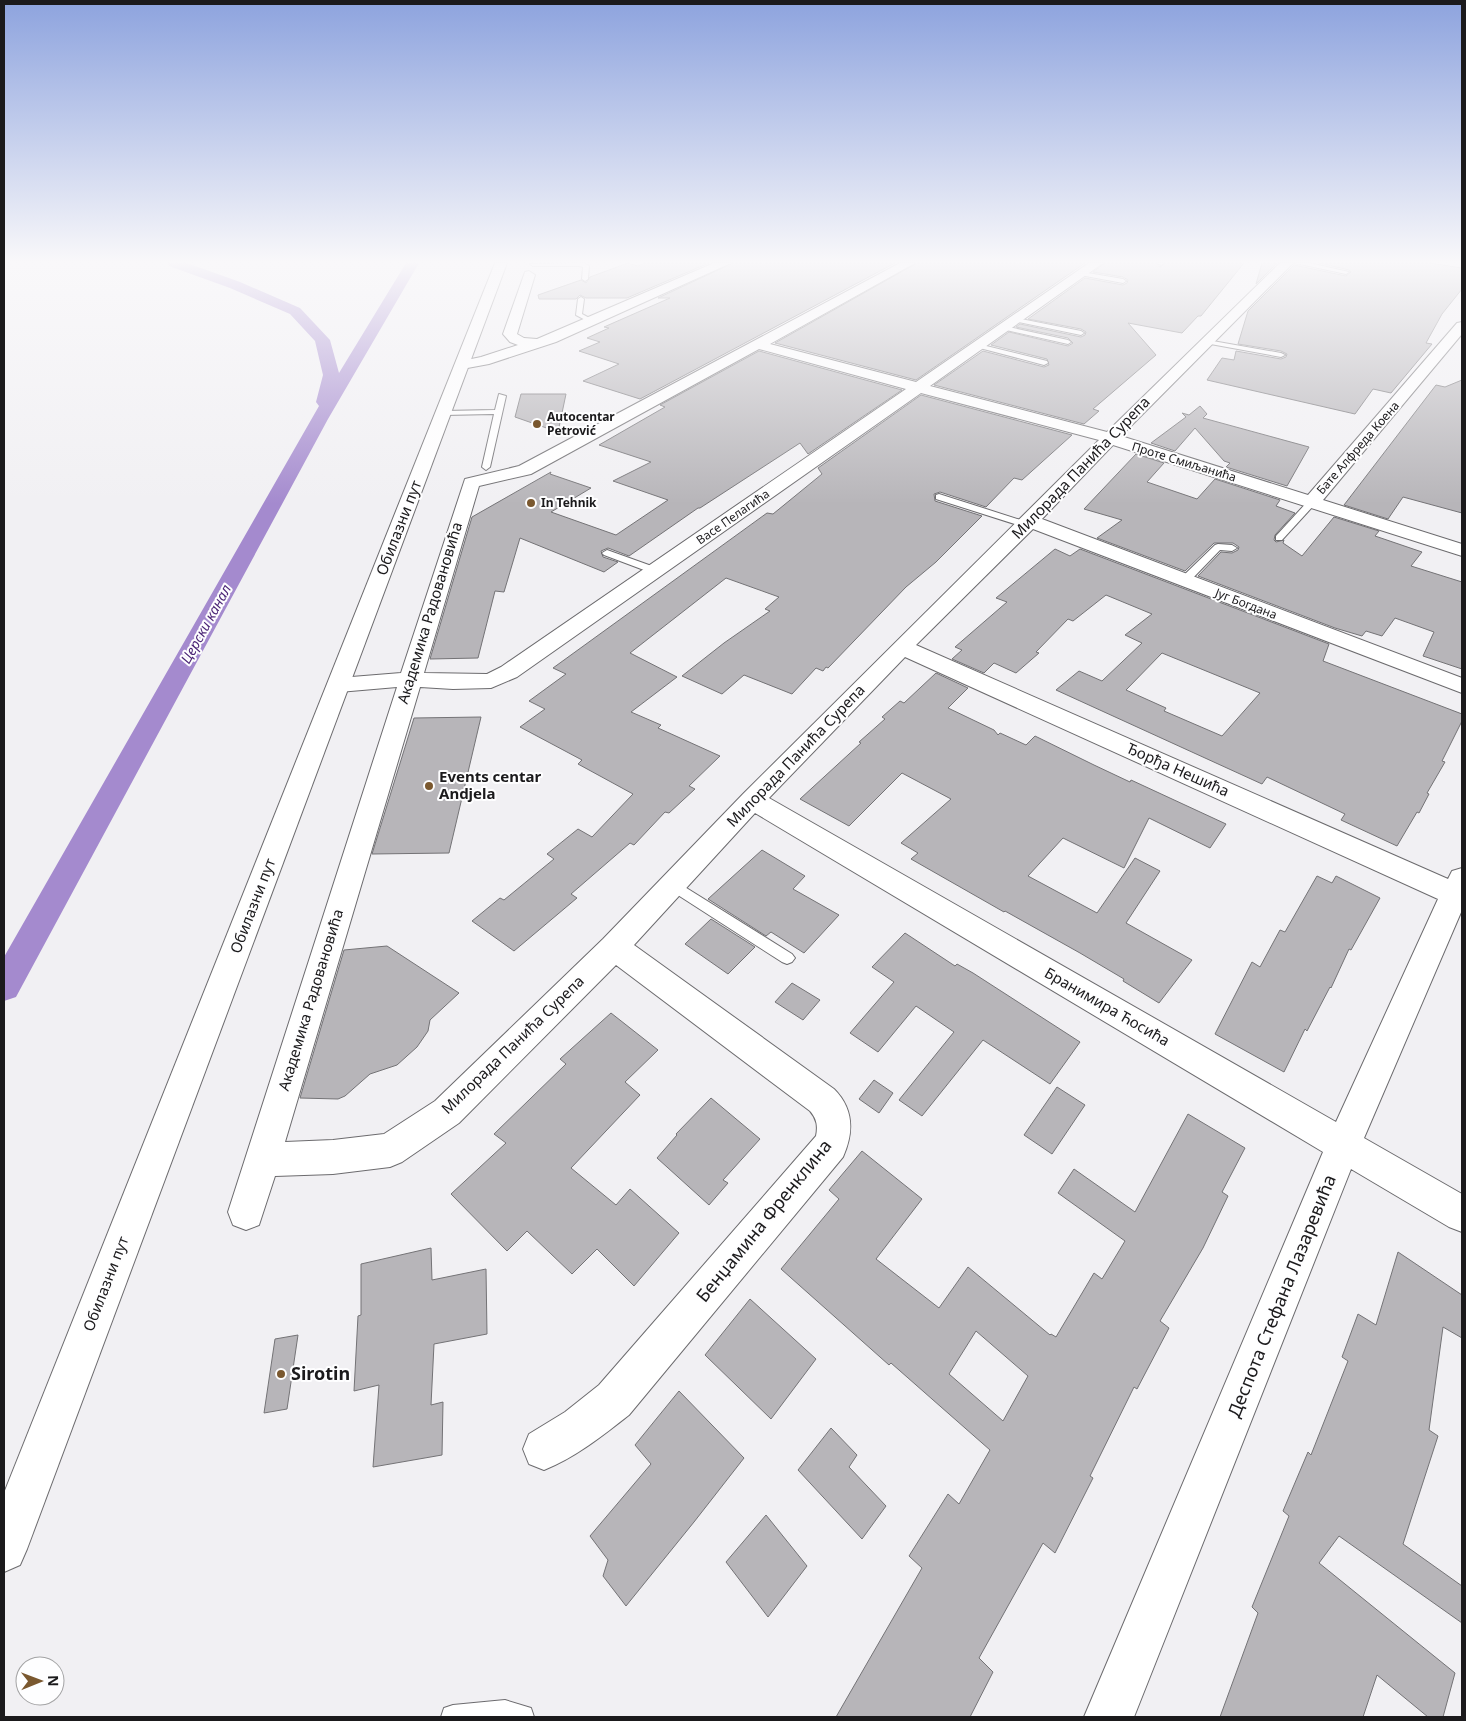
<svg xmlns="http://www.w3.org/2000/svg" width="1466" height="1721" font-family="'Noto Sans',sans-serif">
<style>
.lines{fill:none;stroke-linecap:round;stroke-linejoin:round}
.canal{fill:#a48ace;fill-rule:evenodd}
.building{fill:#b7b5b9;stroke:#747376;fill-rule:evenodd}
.service-casing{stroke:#6c6b6e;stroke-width:2}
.minor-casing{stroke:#6c6b6e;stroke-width:2}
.primary-casing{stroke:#6c6b6e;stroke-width:2}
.service{fill:#fff;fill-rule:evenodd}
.minor{fill:#fff;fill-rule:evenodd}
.primary{fill:#fff;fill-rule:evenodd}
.poi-dot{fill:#7a582f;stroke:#fefeff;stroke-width:2}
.labels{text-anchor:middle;stroke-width:4;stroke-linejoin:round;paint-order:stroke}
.far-poi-label{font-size:12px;font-weight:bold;fill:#1b1a1c;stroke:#fefeff;text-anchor:start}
.far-street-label{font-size:12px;fill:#1b1a1c;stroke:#fefeff}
.far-water-label{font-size:14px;font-style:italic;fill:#4b2576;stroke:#fefeff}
.street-label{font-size:15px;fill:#1b1a1c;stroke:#fefeff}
.poi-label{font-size:15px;font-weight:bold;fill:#1b1a1c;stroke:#fefeff;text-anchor:start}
.near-street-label{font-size:18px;fill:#1b1a1c;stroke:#fefeff}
.near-poi-label{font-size:18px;font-weight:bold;fill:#1b1a1c;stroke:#fefeff;text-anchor:start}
</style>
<rect width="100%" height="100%" fill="#f1f0f3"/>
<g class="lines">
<!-- canal -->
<path class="canal" d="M168,263H187L240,282L300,308L330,340L339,373L406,263H419L328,419L16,997L4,1001V957L319,406L316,402L323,375L315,341L290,314L230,288L169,266Z"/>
</g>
<!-- building -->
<g class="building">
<path d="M628,263L638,266L644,263H709L627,298H586L580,295L576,299H539L538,295L581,280L586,283L590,277Z"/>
<path d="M733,263H895L640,399L583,381L619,364L579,351L600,342L587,338L609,328L604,327L670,298H658Z"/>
<path d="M917,263H1085L916,380L775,343Z"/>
<path d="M1105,263H1155L1160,267L1166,263H1244L1201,316H1198L1182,333L1128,323L1156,355L1093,409L1099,411L1084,424L934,385L983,351L1044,367L1049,365L1047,359L991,345L1009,332L1068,346L1073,343L1068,338L1016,327L1020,324L1081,337L1085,335L1086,332L1081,329L1028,319L1085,278L1123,285L1127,283L1128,280L1123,277L1093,272Z"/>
<path d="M1262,263H1277L1256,284Z"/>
<path d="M1319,263H1429L1462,268V289L1442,314L1426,343L1432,344L1391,393L1373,389L1355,414L1207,380L1222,358L1234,360L1236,351L1281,359L1286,357L1287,354L1281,351L1238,344L1248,311L1294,265L1346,276L1351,272L1349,270Z"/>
<path d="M759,351L902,390L808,454L800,443L700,508H698L629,556L608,548L601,551L603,557L618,562L604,572L520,538L504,592L495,591L478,658L430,659L472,517L551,472L550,474L591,488L551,512L616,535L668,500L613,481L651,462L599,445L665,407L660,405Z"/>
<path d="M1462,380V513L1403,497L1388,519L1344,505L1436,385L1445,387Z"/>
<path d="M521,394H566L558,432L515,417Z"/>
<path d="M921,395L1072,435L1022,480L1014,478L986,507L940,492L934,494L935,501L982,516L936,562L906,587L828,668L826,667L823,671L816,668L792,694L744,675L722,694L682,676L724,643L770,611L765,609L779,597L726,578L630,653L677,677L631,712L661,725L658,728L720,756L689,786L695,789L669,813L665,812L634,845L630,843L571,894L577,898L514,951L472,921L500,898L504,900L554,859L547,854L578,829L592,837L633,794L578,764L582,760L520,727L545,709L529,701L566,674L553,668L767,513L773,514L822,474L818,468Z"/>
<path d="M1200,406L1207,414L1203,418L1309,447L1287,486L1226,467L1230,463L1224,461L1195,428L1175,451L1151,443L1186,417L1182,413L1189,415Z"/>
<path d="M1136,454L1164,463L1147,482L1197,499L1215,479L1280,500L1276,506L1295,513L1275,535L1274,540L1276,542L1284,540L1283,543L1302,556L1334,517L1379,531L1375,536L1422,552L1411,566L1462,582V669L1423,656L1434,632L1395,618L1382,636L1366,631L1362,636L1335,628L1198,576L1221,552L1232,553L1238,550L1239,547L1233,543H1214L1185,571L1097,538L1122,520L1084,509Z"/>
<path d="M1055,549L1070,556L1080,549L1329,644L1323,661L1462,714V721L1442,761L1445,762L1427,793L1429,794L1419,813L1417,812L1397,846L1341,820L1345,814L1267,777L1262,784L1056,690L1079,671L1102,681L1142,643L1125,635L1152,614L1106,595L1073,621L1068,619L1036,652L1039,653L1016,673L994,663L984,673L952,659L962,650L955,647L1007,602L996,598ZM1162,653L1260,693L1222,736L1164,711L1166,708L1126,690Z"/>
<path d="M936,673L968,688L948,708L994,730L998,735L1000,733L1026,745L1035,736L1094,765L1130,782L1131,780L1226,824L1210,848L1149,818L1124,868L1063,838L1028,876L1097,913L1135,858L1160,871L1126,923L1192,960L1159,1003L1123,981L1124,979L1080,953L1005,911L1004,912L911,859L918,853L901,843L951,799L902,773L849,826L800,799L861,743L859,742L885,719L882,717L900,701L904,703Z"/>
<path d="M481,717L449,853L372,854L414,718Z"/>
<path d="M762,850L805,876L793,889L839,915L804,953L771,932L766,936L708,899Z"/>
<path d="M1317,876L1332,883L1336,876L1380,898L1351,950L1349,949L1331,988L1330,987L1307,1031L1305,1029L1284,1072L1215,1034L1252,962L1260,967L1280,930L1285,932Z"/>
<path d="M711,919L755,947L728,974L685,944Z"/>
<path d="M905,933L955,966L957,964L973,973L1080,1042L1050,1084L983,1040L922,1116L899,1100L954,1032L916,1006L878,1052L850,1033L894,982L872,967Z"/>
<path d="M387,946L459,993L430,1020L428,1031L417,1047L397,1065L370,1074L345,1096L338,1099L300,1098L344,950Z"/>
<path d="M792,983L820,1000L803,1020L775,1002Z"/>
<path d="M611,1013L658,1050L625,1082L640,1095L571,1168L616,1205L630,1189L679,1233L634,1286L597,1249L572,1274L527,1231L507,1251L451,1194L506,1143L494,1134L566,1064L560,1059Z"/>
<path d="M874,1080L893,1093L879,1113L859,1099Z"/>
<path d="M1057,1087L1085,1105L1052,1154L1024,1135Z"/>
<path d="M711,1098L760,1139L723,1180L728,1183L709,1205L657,1158L677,1135L676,1134Z"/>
<path d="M1188,1114L1245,1148L1222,1192L1228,1196L1203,1248L1160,1321L1169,1328L1137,1389L1134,1387L1090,1476L1093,1478L1055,1553L1043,1543L979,1658L993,1672L970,1717H836L922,1568L909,1556L948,1494L959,1504L990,1450L891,1363L889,1365L781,1269L839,1199L829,1190L862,1151L922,1199L876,1259L939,1308L968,1267L1050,1335L1051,1334L1056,1337L1094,1273L1102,1279L1125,1241L1058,1193L1074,1169L1135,1212ZM976,1331L1028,1376L1003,1421L949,1374Z"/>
<path d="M431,1248L432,1280L486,1269L487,1334L434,1344L431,1405L443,1402L442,1455L373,1467L379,1385L354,1391L358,1316L361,1315V1264Z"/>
<path d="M1398,1252L1462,1295V1338L1443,1327L1429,1430L1438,1436L1403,1544L1462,1586V1623L1339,1536L1319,1563L1455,1673L1443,1717H1428L1377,1675L1363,1717H1220L1258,1613L1252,1607L1289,1516L1283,1511L1308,1452L1311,1455L1348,1361L1342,1357L1358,1314L1376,1325Z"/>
<path d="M750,1299L816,1359L771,1419L705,1355Z"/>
<path d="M298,1335L287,1409L264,1413L275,1339Z"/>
<path d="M679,1391L744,1458L694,1522L626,1606L603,1576L608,1560L590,1536L651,1464L635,1445Z"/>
<path d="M831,1428L857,1455L849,1467L886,1506L862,1539L798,1470Z"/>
<path d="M766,1515L807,1566L768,1617L726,1562Z"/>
</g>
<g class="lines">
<defs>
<g id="service">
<path d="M584,263L589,266L588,279L585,281L582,279L583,267L579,266H533L530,264Z"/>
<path d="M1157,263H1164L1161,265Z"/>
<path d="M1295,263H1309L1349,272L1346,274Z"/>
<path d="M1082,272L1123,279L1126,281L1123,283L1080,275Z"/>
<path d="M581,297L584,299L582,314L595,321V323H591L576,315L578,299Z"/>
<path d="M1016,318L1081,331L1084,333L1081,335L1014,321L1013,320Z"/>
<path d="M1004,326L1068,340L1071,342L1068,344L1002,329L1001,328Z"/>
<path d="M1207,340L1281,353L1285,355L1281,357L1205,343L1204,342Z"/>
<path d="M978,344L1047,361L1048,363L1044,365L976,347L974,346Z"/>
<path d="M499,394L506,396L490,467L486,470L482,467L494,414L443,415L439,413L443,411L495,410Z"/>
<path d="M939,494L1030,523L1032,525L1030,527H1024L936,499V495Z"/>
<path d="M1312,499L1315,500V504L1282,540H1276V536L1309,500Z"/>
<path d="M1218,544L1232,545L1237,548L1232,551L1220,550L1189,582H1181V578L1215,545Z"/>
<path d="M607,550L660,569L661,571L660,573H652L604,555L602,553Z"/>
<path d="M672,879L792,954L795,958L792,962L787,964L782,962L667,888L665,884L667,880Z"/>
<path d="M505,1700L531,1708L534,1717H441L444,1708L453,1705Z"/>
</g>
<g id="minor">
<path d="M714,263H731L556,342L489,364L462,369L457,368L455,365L457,362L481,357L518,345L510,342L503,334L525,272L529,271L535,275L517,334L524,338L537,339Z"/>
<path d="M900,263H915L770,344L916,382L1089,263H1103L930,386L1107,432L1280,263H1293L1121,436L1308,495L1457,323L1462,322V334L1323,500L1462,544V556L1113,445L1042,519L1462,678V693L1033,529L916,645L1448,879L1452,871L1462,868V910L1364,1138L1462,1194V1232L1449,1227L1351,1169L1134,1717H1084L1323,1152L755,813L634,945L834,1089C854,1109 854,1132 843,1157L629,1415C602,1436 576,1457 544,1470L529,1464L523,1449L529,1434L565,1412L599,1385L816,1136C818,1126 817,1119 810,1111L616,965L459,1123L402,1162L390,1167L333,1174L275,1176L259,1225L246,1230L233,1225L228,1212L397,687L339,692L331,690L328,685L331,680L339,678L401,673L465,479L519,466ZM759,349L906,389L501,667L487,674L424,673L479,486L531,474ZM921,393L1099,440L743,794L603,939L435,1101L384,1134L333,1140L285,1142L420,687L453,689L491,688L517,677ZM905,657L1438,899L1336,1122L769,798Z"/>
</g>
<path id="primary" d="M495,263H507L27,1549L20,1565L4,1572V1493Z"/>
</defs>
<!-- service casing -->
<use href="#service" class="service-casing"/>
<!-- minor casing -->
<use href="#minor" class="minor-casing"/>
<!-- primary casing -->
<use href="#primary" class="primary-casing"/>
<!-- service -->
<use href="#service" class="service"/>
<!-- minor -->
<use href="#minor" class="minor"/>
<!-- primary -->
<use href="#primary" class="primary"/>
</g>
<!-- sky -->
<linearGradient id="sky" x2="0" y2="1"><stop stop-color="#8da3de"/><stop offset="0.52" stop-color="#f9f8fa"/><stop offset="1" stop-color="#f9f8fa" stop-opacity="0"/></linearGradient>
<rect width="1466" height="504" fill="url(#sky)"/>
<!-- markers -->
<g class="poi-dot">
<circle cx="537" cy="424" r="5"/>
<circle cx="531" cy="503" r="5"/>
<circle cx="429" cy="786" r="5"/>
<circle cx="281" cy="1374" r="5"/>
</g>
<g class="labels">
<!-- far-poi labels -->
<g class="far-poi-label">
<text x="547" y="421">Autocentar<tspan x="547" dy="14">Petrović</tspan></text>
<text x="541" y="507">In Tehnik</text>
</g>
<!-- far-street labels -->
<g class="far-street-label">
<text transform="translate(1358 448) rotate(-49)" y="4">Бате Алфреда Коена</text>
<text transform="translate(1184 462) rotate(17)" y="4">Проте Смиљанића</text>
<text transform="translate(733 517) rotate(-35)" y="4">Васе Пелагића</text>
<text transform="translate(1246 604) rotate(21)" y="4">Југ Богдана</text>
</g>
<!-- far-water labels -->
<g class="far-water-label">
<text transform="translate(206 624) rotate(-61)" y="5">Церски канал</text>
</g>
<!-- street labels -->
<g class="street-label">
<text transform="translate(1081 468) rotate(-46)" y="5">Милорада Панића Сурепа</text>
<text transform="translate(399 528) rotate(-69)" y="5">Обилазни пут</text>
<text transform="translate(430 613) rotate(-73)" y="5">Академика Радовановића</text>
<text transform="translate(796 756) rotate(-46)" y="5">Милорада Панића Сурепа</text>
<text transform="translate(1178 770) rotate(24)" y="5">Ђорђа Нешића</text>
<text transform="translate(253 906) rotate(-69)" y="5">Обилазни пут</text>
<text transform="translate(311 1000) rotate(-73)" y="5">Академика Радовановића</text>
<text transform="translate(1107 1007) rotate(30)" y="5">Бранимира Ћосића</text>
<text transform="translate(513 1045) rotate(-44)" y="5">Милорада Панића Сурепа</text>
<text transform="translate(106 1284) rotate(-69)" y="5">Обилазни пут</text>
</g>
<!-- poi labels -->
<g class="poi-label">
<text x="439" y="782">Events centar<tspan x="439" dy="17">Andjela</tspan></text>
</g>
<!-- near-street labels -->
<g class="near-street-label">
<text transform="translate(764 1221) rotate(-51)" y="6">Бенџамина Френклина</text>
<text transform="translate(1282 1296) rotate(-68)" y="6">Деспота Стефана Лазаревића</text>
</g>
<!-- near-poi labels -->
<g class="near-poi-label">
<text x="291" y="1380">Sirotin</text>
</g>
</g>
<!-- border -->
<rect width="1466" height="1721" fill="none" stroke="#1b1a1c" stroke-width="10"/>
<!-- north arrow -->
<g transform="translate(40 1681) rotate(89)"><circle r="24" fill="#fefeff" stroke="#a3a3a4"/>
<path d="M0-4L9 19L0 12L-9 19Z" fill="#7a582f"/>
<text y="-8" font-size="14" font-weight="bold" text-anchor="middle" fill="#1b1a1c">N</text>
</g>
</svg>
